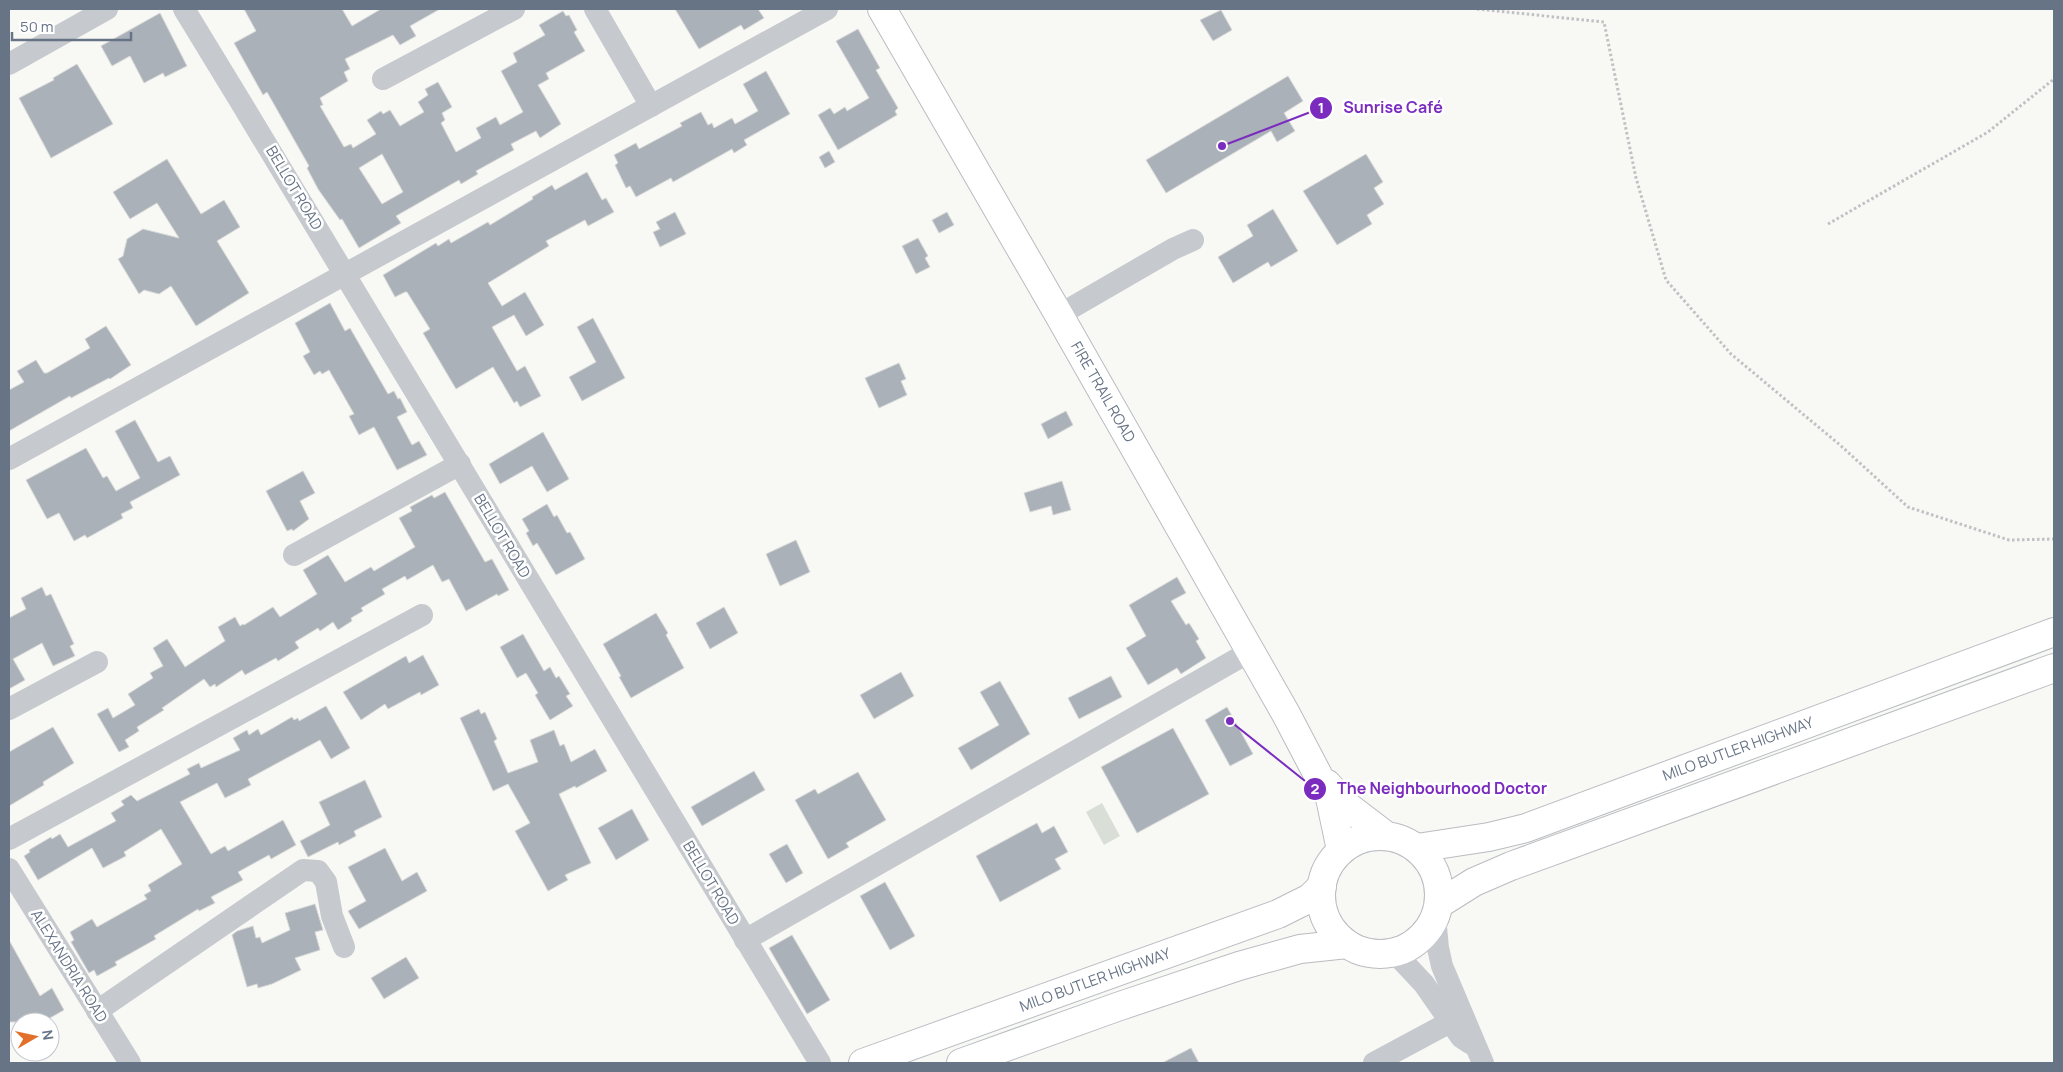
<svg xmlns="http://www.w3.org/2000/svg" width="2063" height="1072" font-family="Manrope,sans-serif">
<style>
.green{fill:#d9dfd6}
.building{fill:#aab1b8;stroke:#d9dad8;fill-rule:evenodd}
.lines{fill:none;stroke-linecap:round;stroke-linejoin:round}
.major-casing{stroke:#b9bcc1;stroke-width:30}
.path{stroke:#c0c1c4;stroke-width:3;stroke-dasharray:2.5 2.5;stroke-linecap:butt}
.minor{stroke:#c6c9cd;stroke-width:22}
.major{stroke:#fff;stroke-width:28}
.labels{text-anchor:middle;stroke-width:5;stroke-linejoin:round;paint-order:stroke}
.street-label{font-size:15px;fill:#677486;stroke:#fff}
.leader{fill:none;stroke:#7b2cbf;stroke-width:2}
.callout-dot{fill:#7b2cbf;stroke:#fff;stroke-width:2}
.mark-label{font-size:15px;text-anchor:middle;font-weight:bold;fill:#fff}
.callout-label{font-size:16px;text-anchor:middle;font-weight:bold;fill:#7b2cbf;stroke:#fff;stroke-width:5;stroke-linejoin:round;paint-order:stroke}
</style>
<rect width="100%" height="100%" fill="#f8f8f5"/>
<!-- green -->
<path class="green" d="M1102,803L1120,836L1104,845L1086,812Z"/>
<!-- building -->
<g class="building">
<path d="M244,9H342L352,26L381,9H440L410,26L416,36L400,45L393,35L345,59L350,69L344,72L348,81L320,98L323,105L320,106L344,147L351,144L353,148L376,134L367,120L381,111L383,114L390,110L400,126L424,112L418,102L428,95L425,89L438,82L452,107L442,113L445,120L441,123L456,152L481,138L476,128L496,117L500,125L523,112L501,71L517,62L513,53L545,35L539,25L563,11L566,16L569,15L577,30L574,32L585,51L546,73L549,79L538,85L561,124L540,138L536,131L511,144L514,150L476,171L478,174L461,184L459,180L396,216L401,223L359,248L342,219L340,220L318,189L307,168L309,166L267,92L263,95L234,43L256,31ZM382,154L403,192L382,204L359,168Z"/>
<path d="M675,9H758L764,18L744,30L741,25L699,49Z"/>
<path d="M1221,10L1232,30L1213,41L1200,20Z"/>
<path d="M160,13L187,66L165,77L163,73L144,83L130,56L112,66L101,46Z"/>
<path d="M858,29L880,68L876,70L898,108L895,111L897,115L838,150L818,115L830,108L834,114L845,107L847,111L869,98L836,41Z"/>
<path d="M77,64L113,124L51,158L19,98L54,80L53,78Z"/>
<path d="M766,71L790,114L744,140L747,145L734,153L732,149L673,182L671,178L636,197L630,186L626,188L615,165L618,163L614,155L636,143L639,149L682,126L680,123L701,112L708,125L712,123L714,128L732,118L735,124L758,111L743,84Z"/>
<path d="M1288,76L1303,101L1284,113L1295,131L1277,142L1271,131L1166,193L1146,160Z"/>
<path d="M829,151L835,162L825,168L819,157Z"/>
<path d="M1366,154L1383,182L1374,188L1384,204L1367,215L1372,224L1337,245L1303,191Z"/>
<path d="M167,159L201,214L224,200L240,227L217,241L249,293L196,326L171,286L159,294L144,290L139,294L118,259L123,256L127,239L143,229L179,238L157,203L130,219L113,192Z"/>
<path d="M587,172L602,200L606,198L614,212L588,226L585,220L546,241L549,246L488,283L502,306L525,292L544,325L526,336L514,315L492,327L517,371L525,366L541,396L520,407L517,401L514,403L493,367L456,389L423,333L430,329L407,292H405L395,297L383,275L436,243L438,246L449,239L451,243L488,222L490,225L533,199L532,197L552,185L555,190Z"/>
<path d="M1273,209L1298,251L1271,267L1268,262L1233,283L1218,257L1253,236L1247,225Z"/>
<path d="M675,212L686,234L660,247L653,232L660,229L656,222Z"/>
<path d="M947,212L954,225L939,233L932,220Z"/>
<path d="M918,238L928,256L925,258L930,267L916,274L902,246Z"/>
<path d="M330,303L345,331L350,328L388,394L394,391L398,399L400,398L407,412L397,417L412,445L419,441L427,455L397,470L374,427L359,435L349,416L354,414L329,370L322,374L320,371L314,375L303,356L310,352L295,323Z"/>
<path d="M593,318L625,378L582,401L569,377L596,362L577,327Z"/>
<path d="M106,326L131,365L110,379L109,378L71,398L70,396L9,431V390L24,382L17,371L36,360L44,373H47L90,348L85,339Z"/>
<path d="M899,363L906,379L901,381L907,395L879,408L865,378Z"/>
<path d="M1066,411L1073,425L1048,439L1041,424Z"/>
<path d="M135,420L158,462L170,456L180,475L130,502L133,508L121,514L123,518L87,538L85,535L74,541L59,513L47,519L26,480L86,448L103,478L107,476L116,491L140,478L115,431Z"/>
<path d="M543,432L569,479L547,492L532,466L500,484L489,464Z"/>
<path d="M303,471L315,493L300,501L309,519L293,531L292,529L287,531L266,491Z"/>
<path d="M1062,481L1071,510L1053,515L1051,506L1030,512L1024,493Z"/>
<path d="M445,492L485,562L492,559L509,590L498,596L497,594L466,611L449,579L442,582L433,565L407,580L405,576L382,589L385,594L361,608L363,611L351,618L352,621L338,630L333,622L320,631L318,628L295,642L299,648L278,661L276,658L245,675L242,670L216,687L215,684L210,687L204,679L162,708L164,710L137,727L139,731L125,740L129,747L119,752L97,714L108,708L113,718L135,705L128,694L153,678L150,673L163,666L153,648L167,639L185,667L225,641L218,627L235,617L240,626L243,624L244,625L273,607L280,617L317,594L303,570L328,555L345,582L371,567L374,571L415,547L399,518L412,511L410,507L432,495L434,498Z"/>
<path d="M547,504L554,517L557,515L567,533L570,532L585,559L556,575L537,543L533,546L526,533L529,531L522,519Z"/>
<path d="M796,540L810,572L780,586L766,554Z"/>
<path d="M1177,577L1186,593L1171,601L1186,625L1189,623L1199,639L1196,641L1206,658L1181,674L1177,668L1148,685L1126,648L1146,636L1129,605Z"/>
<path d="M42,587L46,596L51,594L74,644L70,646L75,656L53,666L42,643L13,659L25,680L9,689V618L26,609L21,598Z"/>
<path d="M724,607L738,633L710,649L696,623Z"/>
<path d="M656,613L668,633L666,635L684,668L631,698L619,677L621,676L603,644Z"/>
<path d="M523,634L544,671L550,667L556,678L559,676L570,694L566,696L573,706L550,720L535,695L538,693L526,673L517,678L500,647Z"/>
<path d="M423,655L439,685L421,695L420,692L388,709L385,704L361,720L343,692L406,656L409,663Z"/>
<path d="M901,672L914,696L874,719L860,695Z"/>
<path d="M1111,676L1122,697L1079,719L1068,698Z"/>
<path d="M1000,681L1030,734L971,770L958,748L999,725L980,692Z"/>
<path d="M326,706L350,748L331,759L320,740L248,779L251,785L225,798L217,783L180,802L211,854L225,846L228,851L283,820L296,845L271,859L269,855L238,872L243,880L211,897L215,903L199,911L198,909L154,936L156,939L115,962L117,965L97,976L94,970L89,973L71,942L74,940L70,932L92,919L97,927L147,899L144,895L151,891L148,885L182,864L161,829L124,852L126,856L103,868L92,848L38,880L24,856L30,852L29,850L51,837L52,839L60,834L68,847L116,821L111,813L124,805L121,801L131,795L137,801L190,774L187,769L199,763L201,768L240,750L233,738L247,730L249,735L258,729L261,735L292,717L294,720L298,718L299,721Z"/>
<path d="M1227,707L1253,754L1230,766L1205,720Z"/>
<path d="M479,709L481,714L485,712L497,739L494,741L508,773L538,762L530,740L554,730L560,746L564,744L571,762L595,749L607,771L576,788L575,786L559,794L591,863L565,875L568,880L548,891L515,831L530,823L508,784L493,791L460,718Z"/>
<path d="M53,727L74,763L43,782L44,785L9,806V752Z"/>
<path d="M1173,728L1209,794L1137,833L1101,767Z"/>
<path d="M754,771L765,790L702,826L691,807Z"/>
<path d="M858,772L886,820L846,843L849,847L828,859L795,800L815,789L818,794Z"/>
<path d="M365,780L382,817L354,831L356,836L339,845L338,842L308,857L300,841L330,825L319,802Z"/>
<path d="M632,809L649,840L616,860L598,828Z"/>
<path d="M1037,823L1042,833L1054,826L1068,852L1055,859L1061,869L1000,902L976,856Z"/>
<path d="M787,844L803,873L786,883L769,854Z"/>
<path d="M385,848L402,881L417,872L427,891L359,929L348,911L366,901L348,867Z"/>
<path d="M885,882L915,936L890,950L860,896Z"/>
<path d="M315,904L323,930L315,932L320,950L295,958L301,970L272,984L258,988L257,984L247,987L232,935L237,931L253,926L256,938L260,937L262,943L290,930L285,913Z"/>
<path d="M792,935L830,1000L807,1014L769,948Z"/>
<path d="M9,940L40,996L52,988L64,1010L43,1022H9Z"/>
<path d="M406,957L419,978L384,999L371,978Z"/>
<path d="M1191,1048L1199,1063H1162Z"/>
</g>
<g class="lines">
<defs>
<g id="major">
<path d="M882,9L1059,315L1286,714L1330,798L1341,850"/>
<path d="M1327,784L1347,806L1385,835"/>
<circle cx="1380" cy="895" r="59"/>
<path d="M1417,848L1489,837L1526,828L2054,632"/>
<path d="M1439,904L1474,882L1511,866L2054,668"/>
<path d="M863,1063L1278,914L1310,898L1322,886"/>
<path d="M961,1063L1117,1007L1239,966L1300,949L1347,944"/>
</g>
</defs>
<!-- major casing -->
<use href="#major" class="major-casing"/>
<!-- path -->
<g class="path">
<path d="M1477,9L1604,22L1636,178L1666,280L1731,354L1840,445L1908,507L2009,540L2054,539"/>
<path d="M1828,224L1988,132L2054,79"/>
</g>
<!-- minor -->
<g class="minor">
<path d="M184,9C398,359 607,712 820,1063"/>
<path d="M595,9L651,106"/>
<path d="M9,64L107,9"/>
<path d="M383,79L514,9"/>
<path d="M1059,315L1173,249L1193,240"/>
<path d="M9,459L827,9"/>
<path d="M294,555L460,464"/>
<path d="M9,709L97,662"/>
<path d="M9,839L422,615"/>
<path d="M9,869L130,1063"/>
<path d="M1435,917L1438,948L1442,966L1483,1063"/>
<path d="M745,940L1251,651"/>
<path d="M1394,952L1424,984L1461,1037L1470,1043"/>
<path d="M97,1011L303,870L318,871L326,882L332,916L344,947"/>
<path d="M1374,1063L1450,1022"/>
</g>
<!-- major -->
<use href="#major" class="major"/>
</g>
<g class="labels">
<!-- street labels -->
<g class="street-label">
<text transform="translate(294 188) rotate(59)" y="5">BELLOT ROAD</text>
<text transform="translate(1103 392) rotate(60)" y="5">FIRE TRAIL ROAD</text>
<text transform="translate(502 536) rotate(59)" y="5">BELLOT ROAD</text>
<text transform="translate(1738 749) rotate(-20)" y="5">MILO BUTLER HIGHWAY</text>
<text transform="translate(711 883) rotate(59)" y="5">BELLOT ROAD</text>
<text transform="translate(69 966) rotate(58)" y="5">ALEXANDRIA ROAD</text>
<text transform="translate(1095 980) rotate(-20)" y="5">MILO BUTLER HIGHWAY</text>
</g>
</g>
<!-- callouts -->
<path class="leader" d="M1222 146L1321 108M1230 721L1315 789"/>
<g class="callout-dot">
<circle cx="1222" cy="146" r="5"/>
<circle cx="1230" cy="721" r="5"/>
<circle cx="1321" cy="108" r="12"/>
<circle cx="1315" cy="789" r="12"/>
</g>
<g class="mark-label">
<text x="1321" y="113">1</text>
<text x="1315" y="794">2</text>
</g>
<g class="callout-label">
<text x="1393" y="113">Sunrise Café</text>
<text x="1442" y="794">The Neighbourhood Doctor</text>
</g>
<!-- border -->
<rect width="2063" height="1072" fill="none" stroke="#677486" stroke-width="20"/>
<!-- north arrow -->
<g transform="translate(35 1037) rotate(81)"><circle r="24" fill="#ffffff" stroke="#c2c7cf"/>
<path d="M0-4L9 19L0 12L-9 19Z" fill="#e2702b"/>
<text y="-8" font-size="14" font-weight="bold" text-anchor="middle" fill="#677486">N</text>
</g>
<!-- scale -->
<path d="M12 32v8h119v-8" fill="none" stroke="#677486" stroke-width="2.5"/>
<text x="20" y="32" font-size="15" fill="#677486" stroke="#ffffff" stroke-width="4" paint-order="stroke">50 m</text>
</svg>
